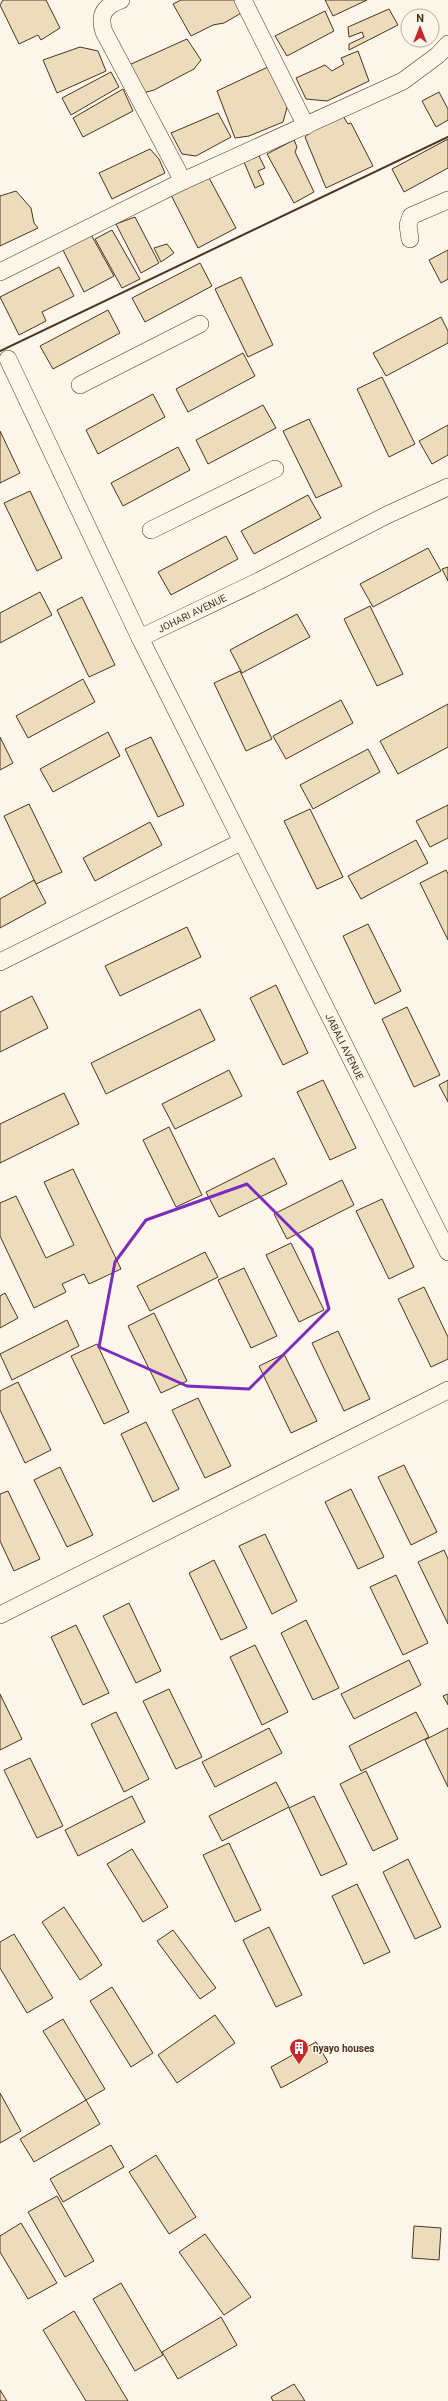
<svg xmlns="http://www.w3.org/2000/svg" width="448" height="2401" font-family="Roboto,sans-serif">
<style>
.building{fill:#ecdcbc;stroke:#4a3520}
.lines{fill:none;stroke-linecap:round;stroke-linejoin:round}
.street-casing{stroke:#4a3520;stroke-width:18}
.street{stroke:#fbf6e9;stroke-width:17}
.wall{stroke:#4a3520;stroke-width:2}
.marked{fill:none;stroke:#7b2cbf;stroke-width:3;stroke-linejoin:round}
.labels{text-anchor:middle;stroke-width:3;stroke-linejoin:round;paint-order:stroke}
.street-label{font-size:10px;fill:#4a3520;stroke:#fbf6e9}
.poi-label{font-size:10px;font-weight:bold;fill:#4a3520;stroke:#fbf6e9;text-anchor:start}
</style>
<rect width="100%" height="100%" fill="#fbf6e9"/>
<!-- building -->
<g class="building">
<path d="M3,0H46L60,28L41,40L38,35L19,44L0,5Z"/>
<path d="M181,0H235L243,12L224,23L213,25L191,36L173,4Z"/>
<path d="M325,0H367L333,16Z"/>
<path d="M389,9L398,25L349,50V44L364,37L362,32L349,37L348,27Z"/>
<path d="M325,11L334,31L287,56L275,36Z"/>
<path d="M187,39L201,60L194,69L154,90L143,93L129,65Z"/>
<path d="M80,47L98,51L106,71L57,93L43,60Z"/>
<path d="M358,51L369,81L327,101L306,99L296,78L325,65L332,71L344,64L341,58Z"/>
<path d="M270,66L288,104L283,122L249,136L235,138L217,91Z"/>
<path d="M111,72L119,87L71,115L62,98Z"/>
<path d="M123,89L133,111L83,137L73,118Z"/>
<path d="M439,92L448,109V120L436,127L422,101Z"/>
<path d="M218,113L231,137L196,156L182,154L171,133Z"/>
<path d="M343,116L348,124L351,123L373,166L326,188L305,137L312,131Z"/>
<path d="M448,139V168L404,192L392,169Z"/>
<path d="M294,140L297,147L295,152L314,192L294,203L267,154Z"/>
<path d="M150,149L159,159L165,173L112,199L99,173Z"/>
<path d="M259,156L265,168L258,171L264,184L255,188L244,162Z"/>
<path d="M208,176L236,228L198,248L171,195Z"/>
<path d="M16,191L31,208L34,223L38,228L0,246V196Z"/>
<path d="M135,217L159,263L141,273L116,224Z"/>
<path d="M112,230L140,279L122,288L95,239Z"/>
<path d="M89,231L114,276L84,292L61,246Z"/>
<path d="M167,244L174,253L161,262L154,248Z"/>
<path d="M448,250V279L441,283L429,260Z"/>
<path d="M200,263L212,286L145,322L132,298Z"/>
<path d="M59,267L74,296L42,312L46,321L19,335L0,297Z"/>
<path d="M241,277L273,345L248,357L215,289Z"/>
<path d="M108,310L120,333L53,369L40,346Z"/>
<path d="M441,317L448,331V343L386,376L373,353Z"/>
<path d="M243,353L255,376L188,412L176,389Z"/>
<path d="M382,377L415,444L389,457L357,389Z"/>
<path d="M153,394L165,417L98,454L86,430Z"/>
<path d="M263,405L276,428L208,464L196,440Z"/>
<path d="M309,419L342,486L316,498L283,431Z"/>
<path d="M448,425V455L432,464L419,441Z"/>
<path d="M0,431L20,473L0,483Z"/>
<path d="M178,447L190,470L123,506L111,483Z"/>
<path d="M30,491L62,558L37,571L4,503Z"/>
<path d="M308,495L321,518L254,554L241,531Z"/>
<path d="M226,536L238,559L171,595L158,572Z"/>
<path d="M428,548L441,571L373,607L360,584Z"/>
<path d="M448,567V581L442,569Z"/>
<path d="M40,592L52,615L0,643V613Z"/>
<path d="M82,597L115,665L89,677L57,610Z"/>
<path d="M370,606L403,674L377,686L344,619Z"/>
<path d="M297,614L310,637L242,673L230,650Z"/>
<path d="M240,671L272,739L246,751L214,683Z"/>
<path d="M83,679L95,702L28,738L16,716Z"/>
<path d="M341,700L353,723L286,759L273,736Z"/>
<path d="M448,704V747L398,774L380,741Z"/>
<path d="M108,732L120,756L53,792L40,769Z"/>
<path d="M0,737L13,763L0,770Z"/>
<path d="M151,737L184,805L158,817L125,749Z"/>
<path d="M368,749L380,772L313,809L300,785Z"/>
<path d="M29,804L62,872L36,884L4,816Z"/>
<path d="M448,805V838L430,847L416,821Z"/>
<path d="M310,809L343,877L317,889L284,821Z"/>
<path d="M150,822L162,845L95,881L83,858Z"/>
<path d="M416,840L428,863L361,899L348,876Z"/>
<path d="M446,870L448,874V940L420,883Z"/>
<path d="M34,880L46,903L0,928V899Z"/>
<path d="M368,924L401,991L375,1004L343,936Z"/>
<path d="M187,927L201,957L120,996L105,966Z"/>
<path d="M276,985L308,1053L283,1065L250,998Z"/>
<path d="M32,996L48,1028L0,1052V1012Z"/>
<path d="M407,1007L440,1075L414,1087L382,1019Z"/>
<path d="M200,1009L215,1040L106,1094L91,1063Z"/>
<path d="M229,1070L242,1096L175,1129L162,1104Z"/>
<path d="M323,1080L356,1148L330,1160L297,1092Z"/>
<path d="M448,1080V1102L439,1085Z"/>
<path d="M64,1093L79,1124L0,1163V1124Z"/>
<path d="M169,1127L202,1195L176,1207L143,1140Z"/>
<path d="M274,1158L287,1184L219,1217L206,1192Z"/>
<path d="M73,1169L121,1269L89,1284L84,1274L62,1284L66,1292L34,1308L0,1236V1203L16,1196L46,1258L74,1245L44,1182Z"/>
<path d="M342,1180L354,1205L287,1239L274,1214Z"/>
<path d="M382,1199L414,1267L389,1279L356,1211Z"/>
<path d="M291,1243L324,1310L299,1322L266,1255Z"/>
<path d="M205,1252L218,1277L150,1311L137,1286Z"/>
<path d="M244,1268L277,1336L251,1348L218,1280Z"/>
<path d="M424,1287L448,1337V1359L431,1367L398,1299Z"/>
<path d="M5,1293L18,1318L0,1328V1296Z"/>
<path d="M154,1313L187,1381L161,1393L128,1326Z"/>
<path d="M67,1320L79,1346L12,1380L0,1354Z"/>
<path d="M338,1331L370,1399L344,1411L312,1343Z"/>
<path d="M97,1344L129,1412L104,1424L71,1356Z"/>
<path d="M284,1354L317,1421L291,1433L259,1366Z"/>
<path d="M18,1382L51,1450L25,1463L0,1410V1391Z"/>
<path d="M198,1398L231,1466L205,1478L172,1410Z"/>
<path d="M146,1422L179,1489L153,1502L121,1434Z"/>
<path d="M404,1465L437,1532L411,1545L378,1477Z"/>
<path d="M60,1467L93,1535L67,1547L34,1480Z"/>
<path d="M351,1489L384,1557L358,1569L325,1502Z"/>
<path d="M8,1491L40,1559L14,1571L0,1541V1494Z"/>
<path d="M265,1534L297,1601L272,1614L239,1546Z"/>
<path d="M444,1550L448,1559V1624L418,1562Z"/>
<path d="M214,1560L247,1628L221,1640L189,1573Z"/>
<path d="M396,1575L428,1643L403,1655L370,1587Z"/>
<path d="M129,1603L161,1671L136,1683L103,1616Z"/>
<path d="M306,1620L339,1688L313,1700L281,1633Z"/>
<path d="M76,1625L109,1693L83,1705L51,1637Z"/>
<path d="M255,1645L288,1712L262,1725L230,1657Z"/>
<path d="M409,1660L421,1685L354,1719L341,1694Z"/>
<path d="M169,1689L202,1757L176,1769L143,1701Z"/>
<path d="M0,1694L22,1739L0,1750Z"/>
<path d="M448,1694V1705L443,1696Z"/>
<path d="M116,1712L149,1779L124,1792L91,1724Z"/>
<path d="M416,1712L429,1737L361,1771L349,1746Z"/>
<path d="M269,1728L282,1753L215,1787L202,1762Z"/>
<path d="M448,1728V1787L425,1740Z"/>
<path d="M30,1758L63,1826L37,1838L4,1770Z"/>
<path d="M366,1771L398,1839L373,1851L340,1784Z"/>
<path d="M276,1782L289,1807L222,1841L209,1816Z"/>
<path d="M132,1796L145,1822L78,1856L65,1830Z"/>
<path d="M314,1796L347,1864L321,1876L289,1808Z"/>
<path d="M229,1843L261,1910L235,1922L203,1855Z"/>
<path d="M132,1849L168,1907L143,1922L107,1864Z"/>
<path d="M408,1859L441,1927L415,1939L383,1872Z"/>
<path d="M357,1884L390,1952L364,1964L332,1896Z"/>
<path d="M64,1907L102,1965L80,1980L42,1922Z"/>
<path d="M269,1927L302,1995L276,2007L243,1940Z"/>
<path d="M173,1930L216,1988L200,1999L157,1941Z"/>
<path d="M14,1934L53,1998L27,2013L0,1968V1942Z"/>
<path d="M112,1987L153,2053L131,2067L90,2001Z"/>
<path d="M215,2015L235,2043L177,2083L158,2055Z"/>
<path d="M63,2019L105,2089L86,2100L43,2031Z"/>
<path d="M316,2042L328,2062L281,2088L271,2067Z"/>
<path d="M0,2093L21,2131L0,2143Z"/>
<path d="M86,2100L100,2124L34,2162L20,2139Z"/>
<path d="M111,2145L124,2167L63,2202L50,2179Z"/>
<path d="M156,2155L196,2217L169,2234L129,2172Z"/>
<path d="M57,2196L94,2261L65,2277L28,2212Z"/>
<path d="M21,2223L57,2283L28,2299L0,2252V2236Z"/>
<path d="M414,2226L441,2228L439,2260L412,2258Z"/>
<path d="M205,2234L251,2297L224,2315L179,2252Z"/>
<path d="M121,2283L163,2355L135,2371L93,2299Z"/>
<path d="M74,2311L128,2401H86L43,2330Z"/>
<path d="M221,2317L237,2345L178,2379L162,2352Z"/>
<path d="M294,2384L305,2401H273L271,2397Z"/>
<path d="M0,2390L7,2401H0Z"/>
</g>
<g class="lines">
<defs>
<g id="street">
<path d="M243,0L306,126"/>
<path d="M183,181L403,81L438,55L448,44"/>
<path d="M410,239L408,225L411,216L448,200"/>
<path d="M0,272L183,181L104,32C98,14 105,6 121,0"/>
<path d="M8,359L140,638"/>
<path d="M80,385L200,324"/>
<path id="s1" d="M448,487L387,515L259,581L140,638L448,1252"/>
<path d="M151,530L275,469"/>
<path d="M0,962L241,842"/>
<path d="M0,1615L448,1390"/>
</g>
</defs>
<!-- street casing -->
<use href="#street" class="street-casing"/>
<!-- street -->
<use href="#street" class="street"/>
<!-- wall -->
<path class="wall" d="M0,351L448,137"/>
</g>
<!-- marked area -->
<path class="marked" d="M247,1184L312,1249L329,1309L249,1389L187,1386L99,1347L115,1262L146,1220Z"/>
<!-- icons -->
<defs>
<symbol id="building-pin" viewBox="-11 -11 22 30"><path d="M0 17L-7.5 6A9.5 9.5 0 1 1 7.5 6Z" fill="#c62828" stroke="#fbf6e9"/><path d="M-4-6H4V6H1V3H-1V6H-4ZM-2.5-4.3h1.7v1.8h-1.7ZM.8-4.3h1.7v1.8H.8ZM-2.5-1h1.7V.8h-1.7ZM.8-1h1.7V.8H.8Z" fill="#fff"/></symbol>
</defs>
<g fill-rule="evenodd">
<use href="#building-pin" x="288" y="2037" width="22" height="30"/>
</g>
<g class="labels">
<!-- street labels -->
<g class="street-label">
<text transform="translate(192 613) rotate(-26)" y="4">JOHARI AVENUE</text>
<text dy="4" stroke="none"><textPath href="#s1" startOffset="800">JABALI AVENUE</textPath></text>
</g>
<!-- poi labels -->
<g class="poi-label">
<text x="313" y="2052">nyayo houses</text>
</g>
</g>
<!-- north arrow -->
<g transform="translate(420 28)"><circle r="19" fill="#fbf6e9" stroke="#b4a999"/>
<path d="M0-3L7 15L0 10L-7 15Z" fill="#c62828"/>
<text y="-6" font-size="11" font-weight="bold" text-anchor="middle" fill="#4a3520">N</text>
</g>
</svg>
